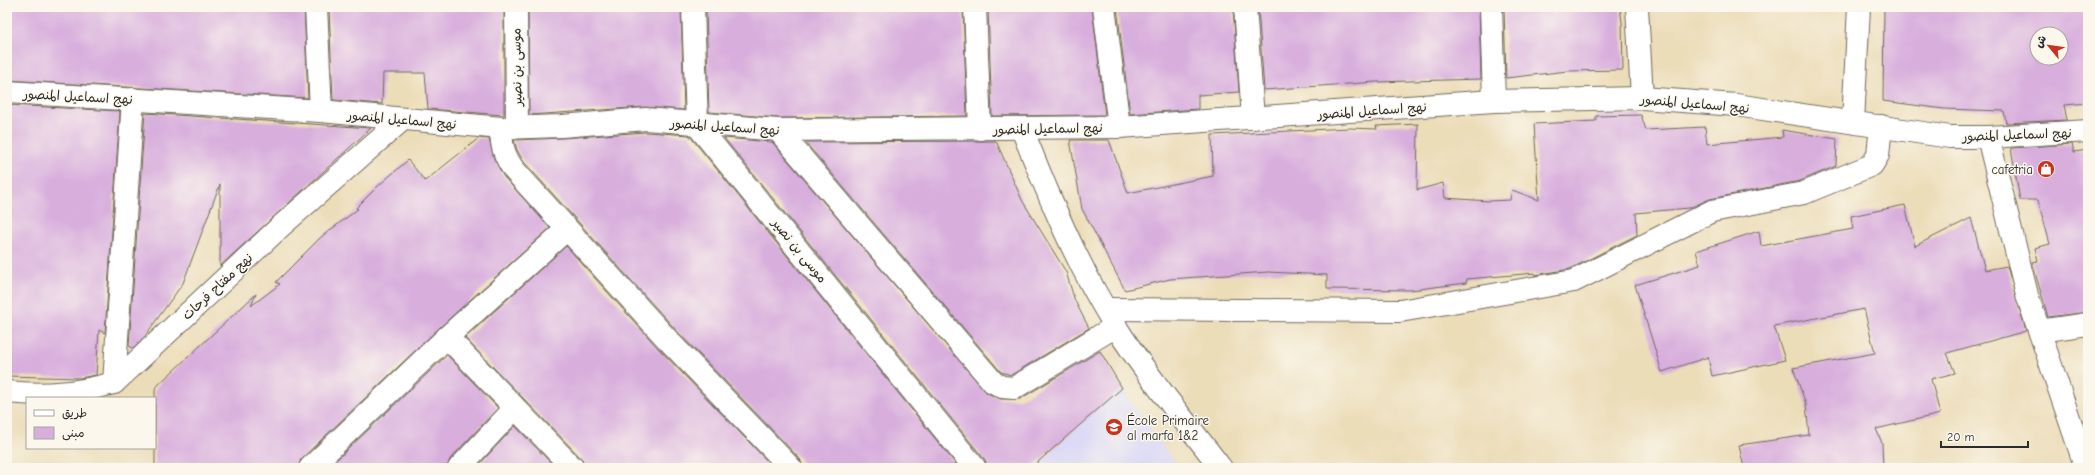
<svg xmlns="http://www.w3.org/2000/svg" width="2095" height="475" font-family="'Comic Neue','Playpen Sans Arabic',sans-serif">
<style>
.built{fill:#d9d7f7}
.building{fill:#d8aedd;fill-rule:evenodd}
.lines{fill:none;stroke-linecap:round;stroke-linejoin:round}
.minor-casing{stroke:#6f695d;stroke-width:24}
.minor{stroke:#fff;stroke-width:22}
.labels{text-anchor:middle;stroke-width:3;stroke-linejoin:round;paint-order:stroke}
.street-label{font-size:13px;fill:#2b2b2b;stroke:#fbf7ec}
.poi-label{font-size:13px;fill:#2b2b2b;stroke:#fbf7ec;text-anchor:end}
</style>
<rect width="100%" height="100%" fill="#fbf7ec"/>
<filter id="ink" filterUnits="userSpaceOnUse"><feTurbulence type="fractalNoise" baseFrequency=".025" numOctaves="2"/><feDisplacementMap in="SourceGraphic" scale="8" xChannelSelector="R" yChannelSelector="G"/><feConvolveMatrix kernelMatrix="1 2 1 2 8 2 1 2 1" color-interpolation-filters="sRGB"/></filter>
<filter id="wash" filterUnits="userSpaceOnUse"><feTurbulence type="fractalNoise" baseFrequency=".012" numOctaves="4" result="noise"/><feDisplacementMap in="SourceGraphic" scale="16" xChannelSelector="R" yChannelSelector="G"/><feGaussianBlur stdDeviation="0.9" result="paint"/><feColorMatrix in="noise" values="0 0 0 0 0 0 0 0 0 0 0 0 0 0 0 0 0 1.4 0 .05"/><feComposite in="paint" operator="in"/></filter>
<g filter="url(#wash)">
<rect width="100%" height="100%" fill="#ecddb9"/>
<!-- built -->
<path class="built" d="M1120,387L1179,468H1035Z"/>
<g id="blocks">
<!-- building -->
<g class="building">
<path d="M7,7H304L308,98L7,80Z"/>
<path d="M329,7H504V115L428,109L425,73H383L382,104L333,100Z"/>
<path d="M528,7H681L684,110L645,107L529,115Z"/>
<path d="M706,7H963L967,116L778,118L709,112Z"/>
<path d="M988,7H1092L1105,115L992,116Z"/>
<path d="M1117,7H1233L1239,92L1198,95V109L1130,114Z"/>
<path d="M1258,7H1479L1481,79L1376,82L1264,90Z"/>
<path d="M1504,7H1620L1622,22L1623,70L1568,71L1506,78Z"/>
<path d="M1884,7H2088V103L2064,105L2067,120L2006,123L2004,111L1944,109L1883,101ZM2037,34H2061V58H2037Z"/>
<path d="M7,105L120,111L105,333L99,330L96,375L80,378L7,376Z"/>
<path d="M145,113L371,128L220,266V184L183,283L145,336L133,348L129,346Z"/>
<path d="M1641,115L1646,130L1705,127L1707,144L1783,137L1782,130L1837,139L1836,166L1800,181L1710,199L1689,208L1636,213L1637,235L1570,269L1535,275V273L1467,279L1466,283L1411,290L1327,289V275L1268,272L1170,279L1125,290L1082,209L1070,140H1109L1128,193L1213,176L1212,135L1349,128L1377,129L1376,126L1418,124L1417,190L1443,183L1445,198L1489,201L1510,200L1512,190L1539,200L1534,124L1596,121V116Z"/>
<path d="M646,132L689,135L959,468H803L800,459L676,330L524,162L517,150L514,140L563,138Z"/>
<path d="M479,138L489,139L494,159L504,177L550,228L439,328L301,459L298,468H155V389L159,384L256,294L251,306L280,284L276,282L321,237L358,209L356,208L377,187L408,160L425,181Z"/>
<path d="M724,138L772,142L987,393L1001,399H1020L1100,351L1122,388L1031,468H987L985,460Z"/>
<path d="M996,141L1022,200L1066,272L1075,301L1089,328L1011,375L1001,372L805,142Z"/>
<path d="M2072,144L2074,152L2088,150V312L2048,317L2032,262L2038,261L2035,248L2050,244L2038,200H2020L2011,148Z"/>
<path d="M1905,205L1915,246L1971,218L1985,270L2007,266L2026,331L1947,353L1955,373L1931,379L1940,414L1876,429L1882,443L1883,468H1744L1739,445L1809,435L1806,404L1793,368L1875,353L1864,309L1774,326L1785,360L1712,376L1708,357L1662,372L1635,285L1700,265L1696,251L1759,231L1761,246L1853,229L1851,216Z"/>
<path d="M566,246L658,348L774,468H585L582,459L465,338Z"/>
<path d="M447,355L498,408L450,459L447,468H328Z"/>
<path d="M515,426L556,468H476Z"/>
</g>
</g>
</g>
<g filter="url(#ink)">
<use href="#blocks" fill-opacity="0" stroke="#6f695d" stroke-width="1"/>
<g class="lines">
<defs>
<g id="minor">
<path d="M316,7L321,111"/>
<path d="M516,7L517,127"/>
<path d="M693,7L697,125L975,468"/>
<path d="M975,7L980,129"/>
<path d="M1104,7L1119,127"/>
<path d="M1245,7L1253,118"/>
<path d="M1491,7L1494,101"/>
<path d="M1637,7L1642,98"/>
<path d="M7,92L321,111L501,128L562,126L646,119L778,130L1119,127L1494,101L1642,98L1736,105L1950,137H1988L2088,131"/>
<path d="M1853,122L1859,7"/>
<path d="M501,128C501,145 504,156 514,170L667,339L791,468"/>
<path d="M1022,129C1049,197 1077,265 1116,327C1147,376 1186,422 1221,468"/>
<path d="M778,130L993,382L1002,387L1014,388L1116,326"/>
<path d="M1988,137L2027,295L2086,468"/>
<path d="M1107,309L1400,311L1574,281L1712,211L1804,193L1872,165L1878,155L1881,126"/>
<path d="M2039,331L2088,324"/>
<path d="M447,337L573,468"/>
<path d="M114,383L133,99"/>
<path d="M7,392C45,396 77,393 114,383L281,226L402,120"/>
<path d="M310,468L447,337L567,229"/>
<path d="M459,468L515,408"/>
</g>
</defs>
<!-- minor casing -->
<use href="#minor" class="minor-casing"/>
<!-- minor -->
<use href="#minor" class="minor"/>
</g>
</g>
<!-- icons -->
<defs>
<symbol id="shop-disc" viewBox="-11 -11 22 22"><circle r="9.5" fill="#c8321e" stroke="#fbf7ec"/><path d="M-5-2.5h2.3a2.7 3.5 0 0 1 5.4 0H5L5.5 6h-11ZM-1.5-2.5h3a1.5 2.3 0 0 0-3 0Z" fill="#fff"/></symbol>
<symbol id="school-disc" viewBox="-11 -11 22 22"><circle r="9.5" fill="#c8321e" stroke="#fbf7ec"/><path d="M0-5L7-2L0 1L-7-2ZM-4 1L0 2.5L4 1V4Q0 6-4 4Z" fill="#fff"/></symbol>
</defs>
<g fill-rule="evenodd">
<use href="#shop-disc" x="2036" y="159" width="20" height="20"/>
<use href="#school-disc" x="1104" y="417" width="20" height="20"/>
</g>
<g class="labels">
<!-- street labels -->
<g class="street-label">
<text transform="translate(516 67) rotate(-91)" y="5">موسى بن نصير</text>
<text transform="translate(78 96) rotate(3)" y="5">نهج اسماعيل المنصور</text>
<text transform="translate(1695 103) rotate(5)" y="5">نهج اسماعيل المنصور</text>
<text transform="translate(1372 110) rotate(-4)" y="5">نهج اسماعيل المنصور</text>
<text transform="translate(402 119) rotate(5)" y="5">نهج اسماعيل المنصور</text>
<text transform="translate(725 126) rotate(4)" y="5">نهج اسماعيل المنصور</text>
<text transform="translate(1048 128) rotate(-1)" y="5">نهج اسماعيل المنصور</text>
<text transform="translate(2017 134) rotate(-2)" y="5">نهج اسماعيل المنصور</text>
<text transform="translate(800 250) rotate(51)" y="5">موسى بن نصير</text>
<text transform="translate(217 286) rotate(-43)" y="5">نهج مفتاح فرحات</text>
</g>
<!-- poi labels -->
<g class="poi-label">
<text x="2033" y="174">cafetria</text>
<text x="1127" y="425" text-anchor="start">École Primaire<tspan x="1127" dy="15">al marfa 1&amp;2</tspan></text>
</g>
</g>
<!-- margin -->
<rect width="2095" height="475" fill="none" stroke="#fbf7ec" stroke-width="24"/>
<!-- legend -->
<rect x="26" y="397" width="130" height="52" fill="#fbf7ec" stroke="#a8a59f"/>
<rect x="34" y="410" width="20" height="6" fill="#ffffff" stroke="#a8a59f"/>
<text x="62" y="417" font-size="12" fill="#2b2b2b">طريق</text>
<rect x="34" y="427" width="20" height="12" fill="#d8aedd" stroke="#a8a59f"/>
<text x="62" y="437" font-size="12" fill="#2b2b2b">مبنى</text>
<!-- north arrow -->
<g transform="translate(2049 46) rotate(299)"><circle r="19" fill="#fbf7ec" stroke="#a8a59f"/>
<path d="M0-3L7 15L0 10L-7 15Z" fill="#c8321e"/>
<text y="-6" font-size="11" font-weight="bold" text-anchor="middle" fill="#2b2b2b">ش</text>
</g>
<!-- scale -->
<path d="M1941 441v6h87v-6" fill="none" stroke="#2b2b2b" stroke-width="2"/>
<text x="1947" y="441" font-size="12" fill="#2b2b2b" stroke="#fbf7ec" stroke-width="3" paint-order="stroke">20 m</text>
</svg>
